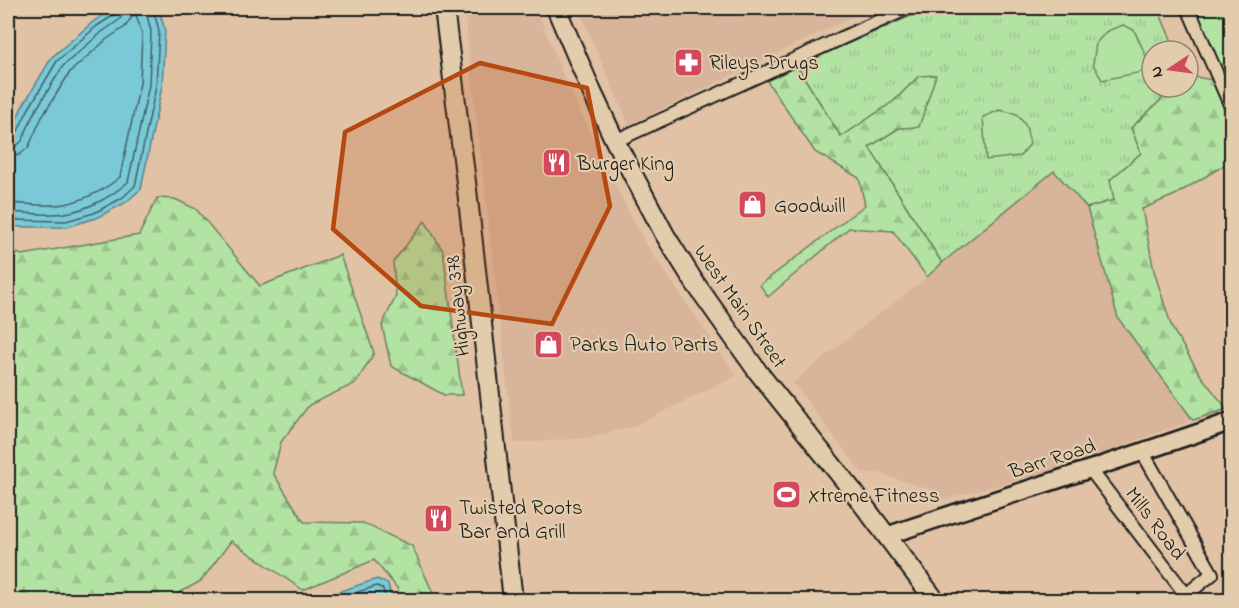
<svg xmlns="http://www.w3.org/2000/svg" width="1239" height="608" font-family="'Indie Flower',sans-serif">
<style>
.built{fill:#d8b49a}
.grass{fill:url(#grass-tufts);stroke:#688060;stroke-width:1.5}
.forest{fill:url(#forest-firs);stroke:#688060;stroke-width:1.5}
.park{fill:#b3e3a3;stroke:#688060;stroke-width:1.5}
.water{fill:#7ac9d7;stroke:#54848c;stroke-width:1.5}
.lines{fill:none;stroke-linecap:round;stroke-linejoin:round}
.shore{stroke:#426167;stroke-width:1.5}
.street-casing{stroke:#1c1c1c;stroke-width:16}
.secondary-casing{stroke:#1c1c1c;stroke-width:21}
.primary-casing{stroke:#1c1c1c;stroke-width:22}
.street{stroke:#e2ccab;stroke-width:12}
.secondary{stroke:#e2ccab;stroke-width:16}
.primary{stroke:#e2ccab;stroke-width:18}
.marked{fill:#b54a10;fill-opacity:0.2;stroke:#b54a10;stroke-width:4.5;stroke-linejoin:round}
.labels{text-anchor:middle;stroke-width:4.5;stroke-linejoin:round;paint-order:stroke}
.poi-label{font-size:21px;fill:#1c1c1c;stroke:#e2ccab;text-anchor:start}
.street-label{font-size:21px;fill:#1c1c1c;stroke:#e2ccab}
</style>
<defs>
<pattern id="grass-tufts" width="24" height="20" patternUnits="userSpaceOnUse" patternTransform="scale(1.5)"><rect width="24" height="20" fill="#b3e3a3"/><path d="M3 7l-1-3M5 7V3M7 7l1-3M15 17l-1-3M17 17v-4M19 17l1-3" fill="none" stroke="#99c28c"/></pattern>
<pattern id="forest-firs" width="22" height="20" patternUnits="userSpaceOnUse" patternTransform="scale(1.5)"><rect width="22" height="20" fill="#b3e3a3"/><path d="M5 1l3.5 6h-7zM16 11l3.5 6h-7z" fill="#99c28c"/></pattern>
</defs>
<rect width="100%" height="100%" fill="#e2c2a5"/>
<filter id="ink" filterUnits="userSpaceOnUse"><feTurbulence type="fractalNoise" baseFrequency=".0167" numOctaves="2"/><feDisplacementMap in="SourceGraphic" scale="12" xChannelSelector="R" yChannelSelector="G"/><feConvolveMatrix kernelMatrix="1 2 1 2 8 2 1 2 1" color-interpolation-filters="sRGB"/></filter>
<g filter="url(#ink)">
<!-- built -->
<g class="built">
<path d="M464,8H536L566,82L603,160L644,241L736,376L633,427L587,438L514,443Z"/>
<path d="M578,8H871L629,125Z"/>
<path d="M1054,170L1087,208L1118,318L1193,420L1137,440L1086,462L942,500L931,490L878,473H862L793,383L844,341L927,277Z"/>
</g>
<!-- grass -->
<path class="grass" d="M929,8H1152L1160,14L1176,51H1152V87H1175L1131,128L1141,153L1110,180L1115,200L1087,208L1054,171L942,263L869,147L899,128L919,76L894,101L841,137L797,66Z"/>
<!-- forest -->
<g class="forest">
<path d="M797,66L841,137L894,101L919,76L936,75L919,127L899,128L869,147L942,263L927,277L893,231L849,228L768,297L760,285L865,205L859,178L815,152L767,81Z"/>
<path d="M1188,76L1214,80L1231,116V161L1175,195L1142,209L1154,271L1172,328L1201,376L1227,409L1193,420L1118,318L1087,208L1114,200L1110,180L1141,153L1131,128L1175,87H1188Z"/>
<path d="M157,198L175,199L196,209L260,286L340,255L374,353L356,383L309,405L281,442L273,473L304,522L363,523L412,546L436,600H399L398,589L374,560L303,590L231,541L201,581L175,595L176,600H8V249L22,255L139,235Z"/>
<path d="M425,221L443,251L462,395H444L391,366L382,325L396,296L393,262Z"/>
</g>
<!-- park -->
<g class="park">
<path d="M1193,8H1231V105Z"/>
<path d="M1123,25L1134,30L1146,56L1147,71L1102,80L1093,64L1096,43L1107,31Z"/>
<path d="M1000,110L1017,114L1026,126L1030,144L1020,156L986,160L983,117Z"/>
</g>
<!-- water -->
<g class="water">
<path d="M114,8H158L165,29L162,86L141,189L125,203L96,218L67,227H12L8,225V140L22,107L52,57L94,21Z"/>
<path d="M377,579L388,584L392,600H313Z"/>
</g>
<g class="lines">
<!-- shore -->
<g class="shore">
<path d="M8,140H12L15,137L28,110L57,61L97,26L114,15L116,8"/>
<path d="M8,148L15,147L22,141L34,113L63,66L102,32L119,20L123,14L124,8"/>
<path d="M8,157L19,155L28,148L42,117L70,72L107,39L125,27L133,15H136L142,33L140,83L120,177C105,190 84,200 65,204C47,207 25,204 8,203"/>
<path d="M8,212C25,213 47,216 65,213C87,210 111,197 128,182L149,85L151,31L145,8"/>
<path d="M8,220L66,221L94,213L122,198L135,186L156,86L159,31L153,8"/>
<path d="M332,600L377,586L383,589L386,600"/>
</g>
<defs>
<g id="street">
<path d="M1188,8L1232,109"/>
<path d="M615,141L908,8"/>
<path d="M1143,453L1212,574L1186,595"/>
<path d="M1090,469L1190,600"/>
</g>
<path id="secondary" d="M886,536C1001,497 1117,462 1232,421"/>
<g id="primary">
<path d="M444,8L467,190L513,600"/>
<path d="M556,8L592,92L615,141L665,235L695,283L758,372L852,490L935,600"/>
</g>
</defs>
<!-- street casing -->
<use href="#street" class="street-casing"/>
<!-- secondary casing -->
<use href="#secondary" class="secondary-casing"/>
<!-- primary casing -->
<use href="#primary" class="primary-casing"/>
<!-- street -->
<use href="#street" class="street"/>
<!-- secondary -->
<use href="#secondary" class="secondary"/>
<!-- primary -->
<use href="#primary" class="primary"/>
</g>
</g>
<!-- marked area -->
<path class="marked" d="M480,63L587,88L610,206L552,324L421,306L333,229L345,132Z"/>
<!-- icons -->
<defs>
<symbol id="pharmacy-square" viewBox="-11 -11 22 22"><rect x="-9" y="-9" width="18" height="18" rx="4" fill="#d1495b" stroke="#e2ccab"/><path d="M-2-6h4v4h4v4h-4v4h-4v-4h-4v-4h4Z" fill="#fff"/></symbol>
<symbol id="restaurant-square" viewBox="-11 -11 22 22"><rect x="-9" y="-9" width="18" height="18" rx="4" fill="#d1495b" stroke="#e2ccab"/><path d="M-5-6h1v4h1v-4h1v4h1v-4h1v5L-1.5 .5V6h-2V.5L-5-1ZM5-6V6H3V1.5H1.5Q1.5-4 5-6Z" fill="#fff"/></symbol>
<symbol id="shop-square" viewBox="-11 -11 22 22"><rect x="-9" y="-9" width="18" height="18" rx="4" fill="#d1495b" stroke="#e2ccab"/><path d="M-5-2.5h2.3a2.7 3.5 0 0 1 5.4 0H5L5.5 6h-11ZM-1.5-2.5h3a1.5 2.3 0 0 0-3 0Z" fill="#fff"/></symbol>
<symbol id="stadium-square" viewBox="-11 -11 22 22"><rect x="-9" y="-9" width="18" height="18" rx="4" fill="#d1495b" stroke="#e2ccab"/><path d="M0-5a6.5 5 0 1 0 0 10a6.5 5 0 1 0 0-10ZM-3.5-1.8h7v3.6h-7Z" fill="#fff"/></symbol>
</defs>
<g fill-rule="evenodd">
<use href="#pharmacy-square" x="672" y="46" width="33" height="33"/>
<use href="#restaurant-square" x="540" y="146" width="33" height="33"/>
<use href="#shop-square" x="736" y="188" width="33" height="33"/>
<use href="#shop-square" x="532" y="328" width="33" height="33"/>
<use href="#stadium-square" x="770" y="478" width="33" height="33"/>
<use href="#restaurant-square" x="422" y="502" width="33" height="33"/>
</g>
<g class="labels">
<!-- poi labels -->
<g class="poi-label">
<text x="709" y="69">Rileys Drugs</text>
<text x="577" y="170">Burger King</text>
<text x="774" y="212">Goodwill</text>
<text x="570" y="351">Parks Auto Parts</text>
<text x="808" y="502">Xtreme Fitness</text>
<text x="459" y="514">Twisted Roots<tspan x="459" dy="24">Bar and Grill</tspan></text>
</g>
<!-- street labels -->
<g class="street-label">
<text transform="translate(457 306) rotate(-96)" y="7">Highway 378</text>
<text transform="translate(741 306) rotate(55)" y="7">West Main Street</text>
<text transform="translate(1052 458) rotate(-18)" y="7">Barr Road</text>
<text transform="translate(1156 523) rotate(53)" y="7">Mills Road</text>
</g>
</g>
<!-- margin -->
<rect width="1239" height="608" fill="none" stroke="#e2ccab" stroke-width="30"/>
<rect x="15" y="15" width="1209" height="578" fill="none" stroke="#1c1c1c" stroke-width="2" filter="url(#ink)"/>
<!-- north arrow -->
<g transform="translate(1170 69) rotate(257)"><circle r="28" fill="#e2ccab" stroke="#938672" stroke-width="1.5"/>
<path d="M0-4.5L10 22L0 15L-10 22Z" fill="#d1495b"/>
<text y="-9" font-size="16" font-weight="bold" text-anchor="middle" fill="#1c1c1c">N</text>
</g>
</svg>
